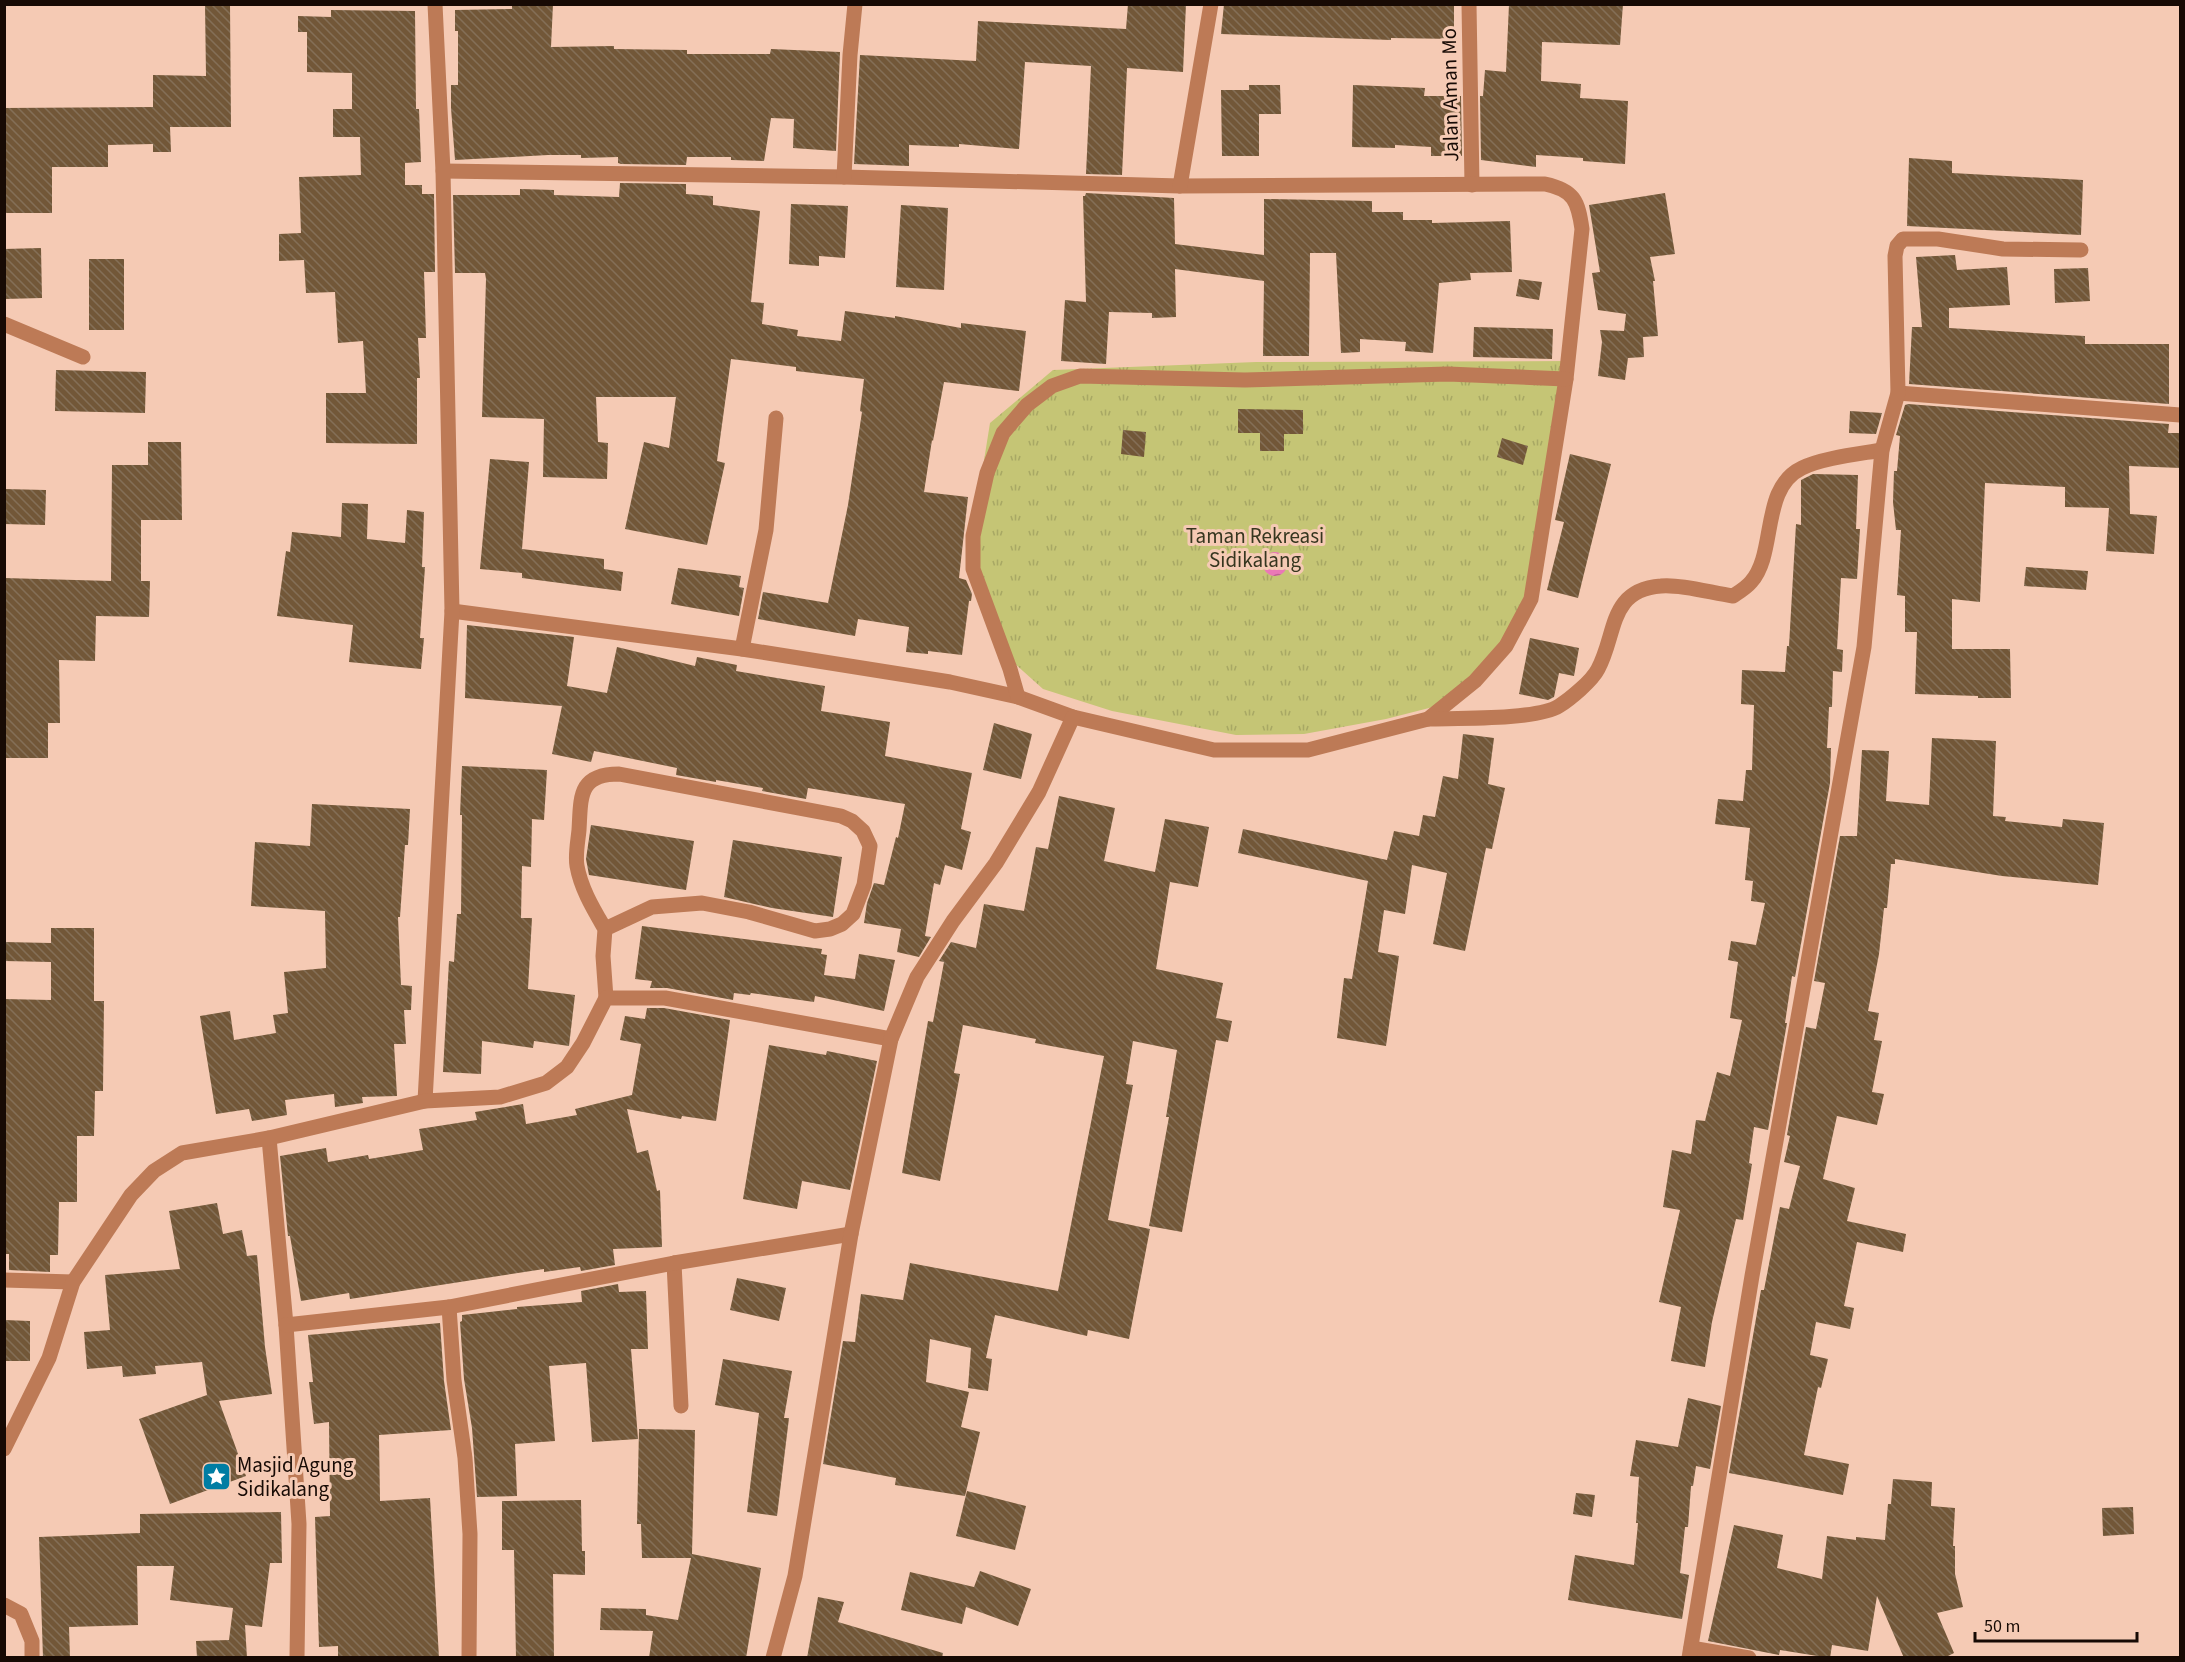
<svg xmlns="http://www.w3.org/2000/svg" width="2185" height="1662" font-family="'Source Sans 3',sans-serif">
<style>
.park{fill:url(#park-tufts)}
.water{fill:url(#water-waves)}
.building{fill:url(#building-back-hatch)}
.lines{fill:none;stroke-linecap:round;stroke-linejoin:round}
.minor{stroke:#bd7a56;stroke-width:15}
.labels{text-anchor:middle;stroke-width:6;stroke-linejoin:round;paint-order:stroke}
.street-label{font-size:21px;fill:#170a04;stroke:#f5cab4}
.park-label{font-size:21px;fill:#36361f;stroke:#f5cab4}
.poi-label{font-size:21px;fill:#170a04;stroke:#f5cab4;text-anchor:start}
</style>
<defs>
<pattern id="park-tufts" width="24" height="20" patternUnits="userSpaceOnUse" patternTransform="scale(1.5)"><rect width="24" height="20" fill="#c5c575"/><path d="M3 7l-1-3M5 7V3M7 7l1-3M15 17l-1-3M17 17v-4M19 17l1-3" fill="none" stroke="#a8a864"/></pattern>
<pattern id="water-waves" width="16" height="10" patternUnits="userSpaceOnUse" patternTransform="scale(1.5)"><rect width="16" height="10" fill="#ea78b6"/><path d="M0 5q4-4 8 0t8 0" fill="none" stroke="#bd6192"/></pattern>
<pattern id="building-back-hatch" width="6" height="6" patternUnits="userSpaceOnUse" patternTransform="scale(1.5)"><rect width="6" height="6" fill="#725738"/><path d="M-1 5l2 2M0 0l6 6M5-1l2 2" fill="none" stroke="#846f57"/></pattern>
</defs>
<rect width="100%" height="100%" fill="#f5cab4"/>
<!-- park -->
<path class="park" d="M1569,361L1523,608L1498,664L1433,707L1386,719L1304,734L1236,735L1112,711L1043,689L996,647L984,610L974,523L990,423L1053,370L1256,362Z"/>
<!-- water -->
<circle class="water" cx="1275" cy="564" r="12"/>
<!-- building -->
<g class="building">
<path d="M205,4H230L231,127H170L171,152H153V144L108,145V167H52V213H4V108L153,107V75L206,76Z"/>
<path d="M512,4H553L551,47L614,46V49L687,50V54H770L771,49L840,52L836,151L793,148L794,119L771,118L764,161L731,160V157H687L686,165L621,164L618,163V157L581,158V155H548L455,160L451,108V85H458V31H455V10L512,9Z"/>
<path d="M1128,4H1186L1183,72L1127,68L1122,175L1086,174L1091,66L1025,62L1019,149L959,144V147L909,145V166L854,164L860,55L976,61L978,21L1126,29Z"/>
<path d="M1224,4H1454V39L1391,38V40L1221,34Z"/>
<path d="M1509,4H1623L1620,45L1542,42L1541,81L1581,84L1580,98L1628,101L1625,164L1583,161V158L1536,155V167L1481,160L1480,96H1483L1485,70L1506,72Z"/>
<path d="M331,10L415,11L416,109H419L421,162L405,163V185H422V194H434L435,272H424L426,338H418L420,378H417V444L326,443V393H366L363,341L338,343L335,292L306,293L304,260L279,261V234L301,233L299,177L361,175L360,137H333V109H352V73L307,72V32H298V16L331,17Z"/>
<path d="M1249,85H1280L1281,114H1259V156H1222L1221,90H1249Z"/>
<path d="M1353,85L1425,88L1424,96H1461L1462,156H1431V147L1395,145V148L1352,147Z"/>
<path d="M1909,158L1952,161V173L2083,180L2081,235L1907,226Z"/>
<path d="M620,183L686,184V194L713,196V205L760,211L751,302L764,303L762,324L798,330L797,336L841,341L845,311L895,318V316L961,328V323L1026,331L1019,391L944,382L933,441L932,440L924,492L968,497L959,578L966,580L972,594L971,601H969L962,655L928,651V654L906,652L909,627L858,619L855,636L758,619L763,592L828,603L848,505L862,412L860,411L864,379L796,371V367L731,359L717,461L725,463L707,545L625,529L644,442L669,448L676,397H596L598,442L608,443L607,479L543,477L544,419L482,417L486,279L485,273H455L453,195H520V189L554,190V195L619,197Z"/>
<path d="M1086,193L1174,198L1175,244L1264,255V199L1372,201V212H1403V220H1432V223L1510,221L1512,272L1470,273L1471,280L1439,283L1433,353L1405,351L1406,342L1360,339V352L1341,353L1336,253H1310L1309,356H1263L1264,281L1175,269L1176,317L1152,318V313L1109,312L1106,364L1061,361L1065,300L1086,302L1083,196H1085Z"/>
<path d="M1665,193L1675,254L1650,257L1655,281H1653L1658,336L1643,337L1644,357L1628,358L1625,380L1598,376L1602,342L1600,330L1624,331L1626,314L1598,310L1592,273L1600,272L1589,205Z"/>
<path d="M791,204L848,206L845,258L819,256V266L789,264Z"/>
<path d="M901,205L948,208L944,290L896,287Z"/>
<path d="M41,248L42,298L4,299V249Z"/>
<path d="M1955,255L1957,270L2007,267L2010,305L1949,308V328L2085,336V344H2169V404L1909,384L1912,327H1922L1916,257Z"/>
<rect x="89" y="259" width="35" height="71"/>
<path d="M2088,268L2090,301L2055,303L2054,269Z"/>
<path d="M1519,279L1542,282L1539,300L1516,296Z"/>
<path d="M1474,327L1553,329L1552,359L1473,357Z"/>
<path d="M56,370L146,372L145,413L55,411Z"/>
<path d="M1908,404L2169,424L2168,433H2181V468L2129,466L2130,514L2157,516L2154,554L2106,551L2109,508L2065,507V487L1985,483L1980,602L1952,599V649H2010L2011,698H1978V696L1915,694L1917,632H1905V596L1897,595L1901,530H1896L1893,502L1894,471H1897L1900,436L1896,435L1905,405Z"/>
<path d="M1238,409L1303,410V434H1284V451H1260V433H1238Z"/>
<path d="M1850,411L1882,413L1876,434L1849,433Z"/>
<path d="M1123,430L1146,432L1144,457L1121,454Z"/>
<path d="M1502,438L1528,446L1523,465L1497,457Z"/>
<path d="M148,442H181L182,520H141V581H150L149,617L96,616L95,661L59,660L60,723H48V758H4V578L111,581L112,465H148Z"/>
<path d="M1570,454L1611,464L1578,598L1547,590L1564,522L1555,520Z"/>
<path d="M490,459L529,462L522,549L604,559V569L623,572L621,591L522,578V573L480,569Z"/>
<path d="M1813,474L1858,475L1856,529H1860L1857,579L1841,578L1837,649L1843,650L1842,672L1833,671L1832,707H1829L1827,748H1831L1830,783L1795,977L1792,976L1785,1023H1787L1768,1130L1754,1127L1749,1163L1752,1164L1743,1220L1736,1219L1712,1322L1705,1367L1671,1361L1681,1307L1659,1302L1680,1210L1663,1207L1672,1150L1691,1154L1696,1120L1705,1121L1717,1072L1730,1076L1742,1020L1730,1018L1738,962L1728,960L1731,941L1756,945L1765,903L1751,901L1753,881L1745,880L1750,828L1715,824L1718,799L1743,801L1746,770H1752L1754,705L1741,704L1742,670L1785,672L1787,646H1789L1796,524L1801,525V480Z"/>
<path d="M4,489L46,490L45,525L4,524Z"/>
<path d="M342,503L368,504L367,539L405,543L407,510L424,512L422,567H425L420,638H424L421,669L349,662L353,625L277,616L286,551L290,552L292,532L341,537Z"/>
<path d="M2026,567L2088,571L2086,590L2024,586Z"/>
<path d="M678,568L741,576L739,587L744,588L739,616L671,604Z"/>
<path d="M467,625L574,637L567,686L607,693L617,647L695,666L697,657L737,665L736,671L825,686L821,711L890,722L885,756L972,773L961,829L971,832L962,870L945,865L940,885L934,883L925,936L931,937L919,957L897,952L901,929L864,923L867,903L874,883L884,885L896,837L898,838L905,804L808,788L806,799L762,791L763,788L716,780V782L676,775L677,768L594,751L591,762L552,754L562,706L465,698Z"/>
<path d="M1530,638L1579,648L1574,676L1559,673L1554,697L1548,700L1519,694Z"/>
<path d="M994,723L1032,734L1021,779L983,770Z"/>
<path d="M1463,734L1494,738L1488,784L1505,788L1492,849L1486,848L1465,951L1433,944L1447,873L1412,865L1405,914L1384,910L1378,952L1399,956L1386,1046L1337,1038L1344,978L1352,979L1368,881L1238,853L1243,829L1387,860L1394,831L1419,836L1423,815L1435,817L1443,776L1458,779Z"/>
<path d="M1932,738L1996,741L1993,816L2006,817L2005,821L2062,827L2063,819L2104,823L2098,885L2002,876L1895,859V864H1891L1887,908H1884L1879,954L1868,1011L1879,1013L1874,1040L1882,1041L1872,1092L1884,1094L1877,1125L1837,1116L1823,1179L1855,1188L1847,1221L1906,1234L1903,1252L1857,1242L1844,1306L1854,1308L1850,1329L1816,1322L1810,1355L1828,1359L1821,1388L1818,1387L1804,1455L1849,1464L1843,1495L1729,1473L1761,1290H1764L1780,1207L1789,1209L1800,1166L1784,1162L1790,1136L1787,1135L1806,1027L1816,1029L1825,983L1814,981L1840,836H1857L1862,750L1889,751L1886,801L1929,805Z"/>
<path d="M462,766L547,770L544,820L532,819L531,867L522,866L521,918H532L528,989L575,995L569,1046L534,1041L533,1048L482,1041L481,1074L443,1072L449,961L454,962L457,914H461L462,815H460Z"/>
<path d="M1059,796L1115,808L1104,861L1155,872L1165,819L1209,827L1198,887L1170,882L1156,969L1223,983L1216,1018L1232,1021L1228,1042L1216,1040L1182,1232L1149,1226L1169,1117H1166L1177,1050L1133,1041L1126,1084L1133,1085L1108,1220L1150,1229L1129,1339L1088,1330L1087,1336L995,1315L986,1358L992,1359L988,1391L968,1388L971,1348L930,1339L926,1382L969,1392L961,1427L980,1432L965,1496L895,1485L896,1478L823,1464L843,1341L855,1342L861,1294L903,1300L910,1263L1058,1291L1104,1056L1035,1043L1036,1039L963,1025L954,1073L960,1074L940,1181L902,1173L928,1021L933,1022L944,962L939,961L951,942L976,948L984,904L1024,911L1036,847L1048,849Z"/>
<path d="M312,804L410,809L408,845H405L400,917H398L401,985L412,986L411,1010H404L406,1044H394L397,1096L362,1097L363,1103L335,1107L334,1094L285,1100L287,1115L252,1121L249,1109L216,1114L200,1016L230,1011L234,1040L276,1033L273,1015L288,1013L284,972L326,968L325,911L251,906L255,842L310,846Z"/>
<path d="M591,825L694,841L686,890L589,875L586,859Z"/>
<path d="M733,840L842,857L833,917L772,908L724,897Z"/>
<path d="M642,926L822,949L821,954L827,955L824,975L855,979L859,954L895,960L884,1011L815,996L814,1002L751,993L750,995L734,993L733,1000L667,988H650L652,981L635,979Z"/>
<path d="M51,928H94V1001H104L103,1091H95L94,1136H77V1202H59L58,1255H50V1272L9,1270V1254H4V999L51,1000V962L4,961V942L51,943Z"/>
<path d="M647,1008H664L730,1020L716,1121L682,1116L681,1119L627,1109L637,1153L648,1150L657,1191L660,1190L662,1247L613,1249L615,1265L581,1271L580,1267L544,1272V1269L350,1299L349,1293L301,1301L290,1236H288L280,1156L326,1148L328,1162L368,1155L369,1159L423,1150L419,1129L477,1120L475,1112L523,1104L526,1124L577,1115L575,1109L632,1095L641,1044L620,1040L625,1016L645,1019Z"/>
<path d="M769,1045L826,1055L827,1051L877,1061L850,1190L802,1181L797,1209L743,1199Z"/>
<path d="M217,1203L223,1234L242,1230L247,1256L257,1255L265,1347L272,1394L219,1401L246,1476L170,1504L139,1419L207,1395L202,1362L155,1366L156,1374L123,1377L122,1366L87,1369L84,1332L110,1330L105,1275L180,1269L169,1211Z"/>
<path d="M737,1278L786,1288L779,1321L730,1310Z"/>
<path d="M618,1284L619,1292L646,1291L648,1349H631L638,1439L592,1442L586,1363L549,1366L555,1441L515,1444L517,1496L477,1497L472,1428L464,1379L460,1322L462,1321V1315L517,1309V1307L582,1302L581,1291Z"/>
<path d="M4,1320L30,1321V1361H4Z"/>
<path d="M440,1323L444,1381L451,1430L379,1435L380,1501L430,1498L439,1658H338V1646L319,1647L315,1517L330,1516L329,1422L314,1424L309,1382H313L308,1335Z"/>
<path d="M723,1359L792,1371L784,1418H789L777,1516L747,1512L759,1413L715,1405Z"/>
<path d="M1688,1398L1721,1406L1710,1469L1696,1466L1693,1486H1691L1688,1527H1685L1680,1573L1689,1575L1682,1619L1568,1600L1575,1555L1634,1565L1638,1523H1636L1639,1477L1630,1476L1636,1440L1678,1447Z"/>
<path d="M639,1429L695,1430L692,1554L761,1568L746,1658H649L653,1631L600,1630L601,1608L646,1609V1615L678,1620L691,1558H642L641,1524H637Z"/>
<path d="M1893,1479L1932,1482L1931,1506L1955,1508L1953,1546H1955V1574L1963,1607L1937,1613L1954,1653L1944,1658H1904L1877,1596L1868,1651L1832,1645L1830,1658L1780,1650L1779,1655L1708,1641L1734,1525L1783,1535L1777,1568L1822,1579L1827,1536L1856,1540V1537L1885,1540L1888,1504H1891Z"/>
<path d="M967,1491L1026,1506L1015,1550L956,1536Z"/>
<path d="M1576,1493L1595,1495L1592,1517L1573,1514Z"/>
<path d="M581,1500L582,1551H585V1575L553,1574L554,1658H516L514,1550H502V1501Z"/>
<path d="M2133,1507L2134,1534L2103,1536L2102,1508Z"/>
<path d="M281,1512L282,1563H270L262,1627L245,1625L247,1658H197L196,1641L229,1640L233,1608L170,1600L174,1566H137L138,1625L69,1627L70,1658H43L39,1537L140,1533V1514Z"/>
<path d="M980,1571L1031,1589L1018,1626L966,1607L962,1624L901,1610L910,1572L974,1587Z"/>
<path d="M818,1597L844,1602L838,1622L943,1653L942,1658H807Z"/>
</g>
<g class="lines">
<!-- minor -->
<g class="minor">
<path d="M1469,4L1472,185"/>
<path d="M443,171L844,177L1180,186L1545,184C1574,190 1578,201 1582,229L1566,379L1531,599L1506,646L1475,681L1428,719L1308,750H1214L1073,717L1018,697L950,682L742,649L452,611"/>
<path d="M844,177L850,55L855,4"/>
<path d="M1180,186L1211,4"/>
<path d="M4,324L83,357"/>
<path d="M1898,393L2180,415"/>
<path d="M742,649L766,530L776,418"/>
<path d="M1018,697L1010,669L973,569V536L987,473L1003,433L1027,405L1052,386L1080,376L1245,380L1448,374L1566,379"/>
<path d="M1428,719C1457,718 1537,720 1559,706C1570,699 1592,681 1598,669C1617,634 1608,590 1661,586C1680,584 1712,593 1733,596C1739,592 1746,588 1751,582C1777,553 1760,488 1802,468C1822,458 1859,454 1882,450"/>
<path d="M605,929C594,910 581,889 577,866C575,855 578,841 579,830C581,797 578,774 619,774L841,816L852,821L863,831L870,846L864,885L853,914L842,924L830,929L815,931L749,912L702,903L652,907L605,929L603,956L606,998"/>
<path d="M425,1101L452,611L443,171L435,4"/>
<path d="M269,1138L286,1325L299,1524L297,1658"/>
<path d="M674,1263L681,1406"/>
<path d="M4,1280L73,1282"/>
<path d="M449,1307L454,1380L465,1458L470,1534L469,1658"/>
<path d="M286,1325L449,1307L674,1263L851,1234"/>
<path d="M4,1449L49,1358L73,1282L131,1195L154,1171L182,1153L269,1138L425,1101L500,1097L546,1083L567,1067L583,1043L606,998H665L891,1039"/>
<path d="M4,1605L21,1614L32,1641V1658"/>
<path d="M1691,1648L1749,1658"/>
<path d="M773,1658L795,1576L851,1234L891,1039L917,977L953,921L996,863L1039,792L1073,717"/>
<path d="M1689,1658L1752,1276L1864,647L1882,450L1898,393L1895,256L1897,246L1903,239H1938L2003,249L2081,250"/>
</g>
</g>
<!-- icons -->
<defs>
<symbol id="sight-square" viewBox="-11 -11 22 22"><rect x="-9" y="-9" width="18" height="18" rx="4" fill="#007da3" stroke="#f5cab4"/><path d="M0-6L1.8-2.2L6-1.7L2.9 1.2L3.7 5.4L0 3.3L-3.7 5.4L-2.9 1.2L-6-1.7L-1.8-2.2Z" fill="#fff"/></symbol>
</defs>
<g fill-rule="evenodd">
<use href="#sight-square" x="200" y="1460" width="33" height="33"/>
</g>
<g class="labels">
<!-- street labels -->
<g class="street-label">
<text transform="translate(1450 95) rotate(-91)" y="7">Jalan Aman Mo</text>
</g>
<!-- park labels -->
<g class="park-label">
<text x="1255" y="543">Taman Rekreasi<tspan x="1255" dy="24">Sidikalang</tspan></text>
</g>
<!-- poi labels -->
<g class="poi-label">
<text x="237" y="1472">Masjid Agung<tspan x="237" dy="24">Sidikalang</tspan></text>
</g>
</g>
<!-- border -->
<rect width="2185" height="1662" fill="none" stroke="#170a04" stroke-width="12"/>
<!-- scale -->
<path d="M1975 1632v9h162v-9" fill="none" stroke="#170a04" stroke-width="3"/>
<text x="1984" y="1632" font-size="18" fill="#170a04" stroke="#f5cab4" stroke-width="4.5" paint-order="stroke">50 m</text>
</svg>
